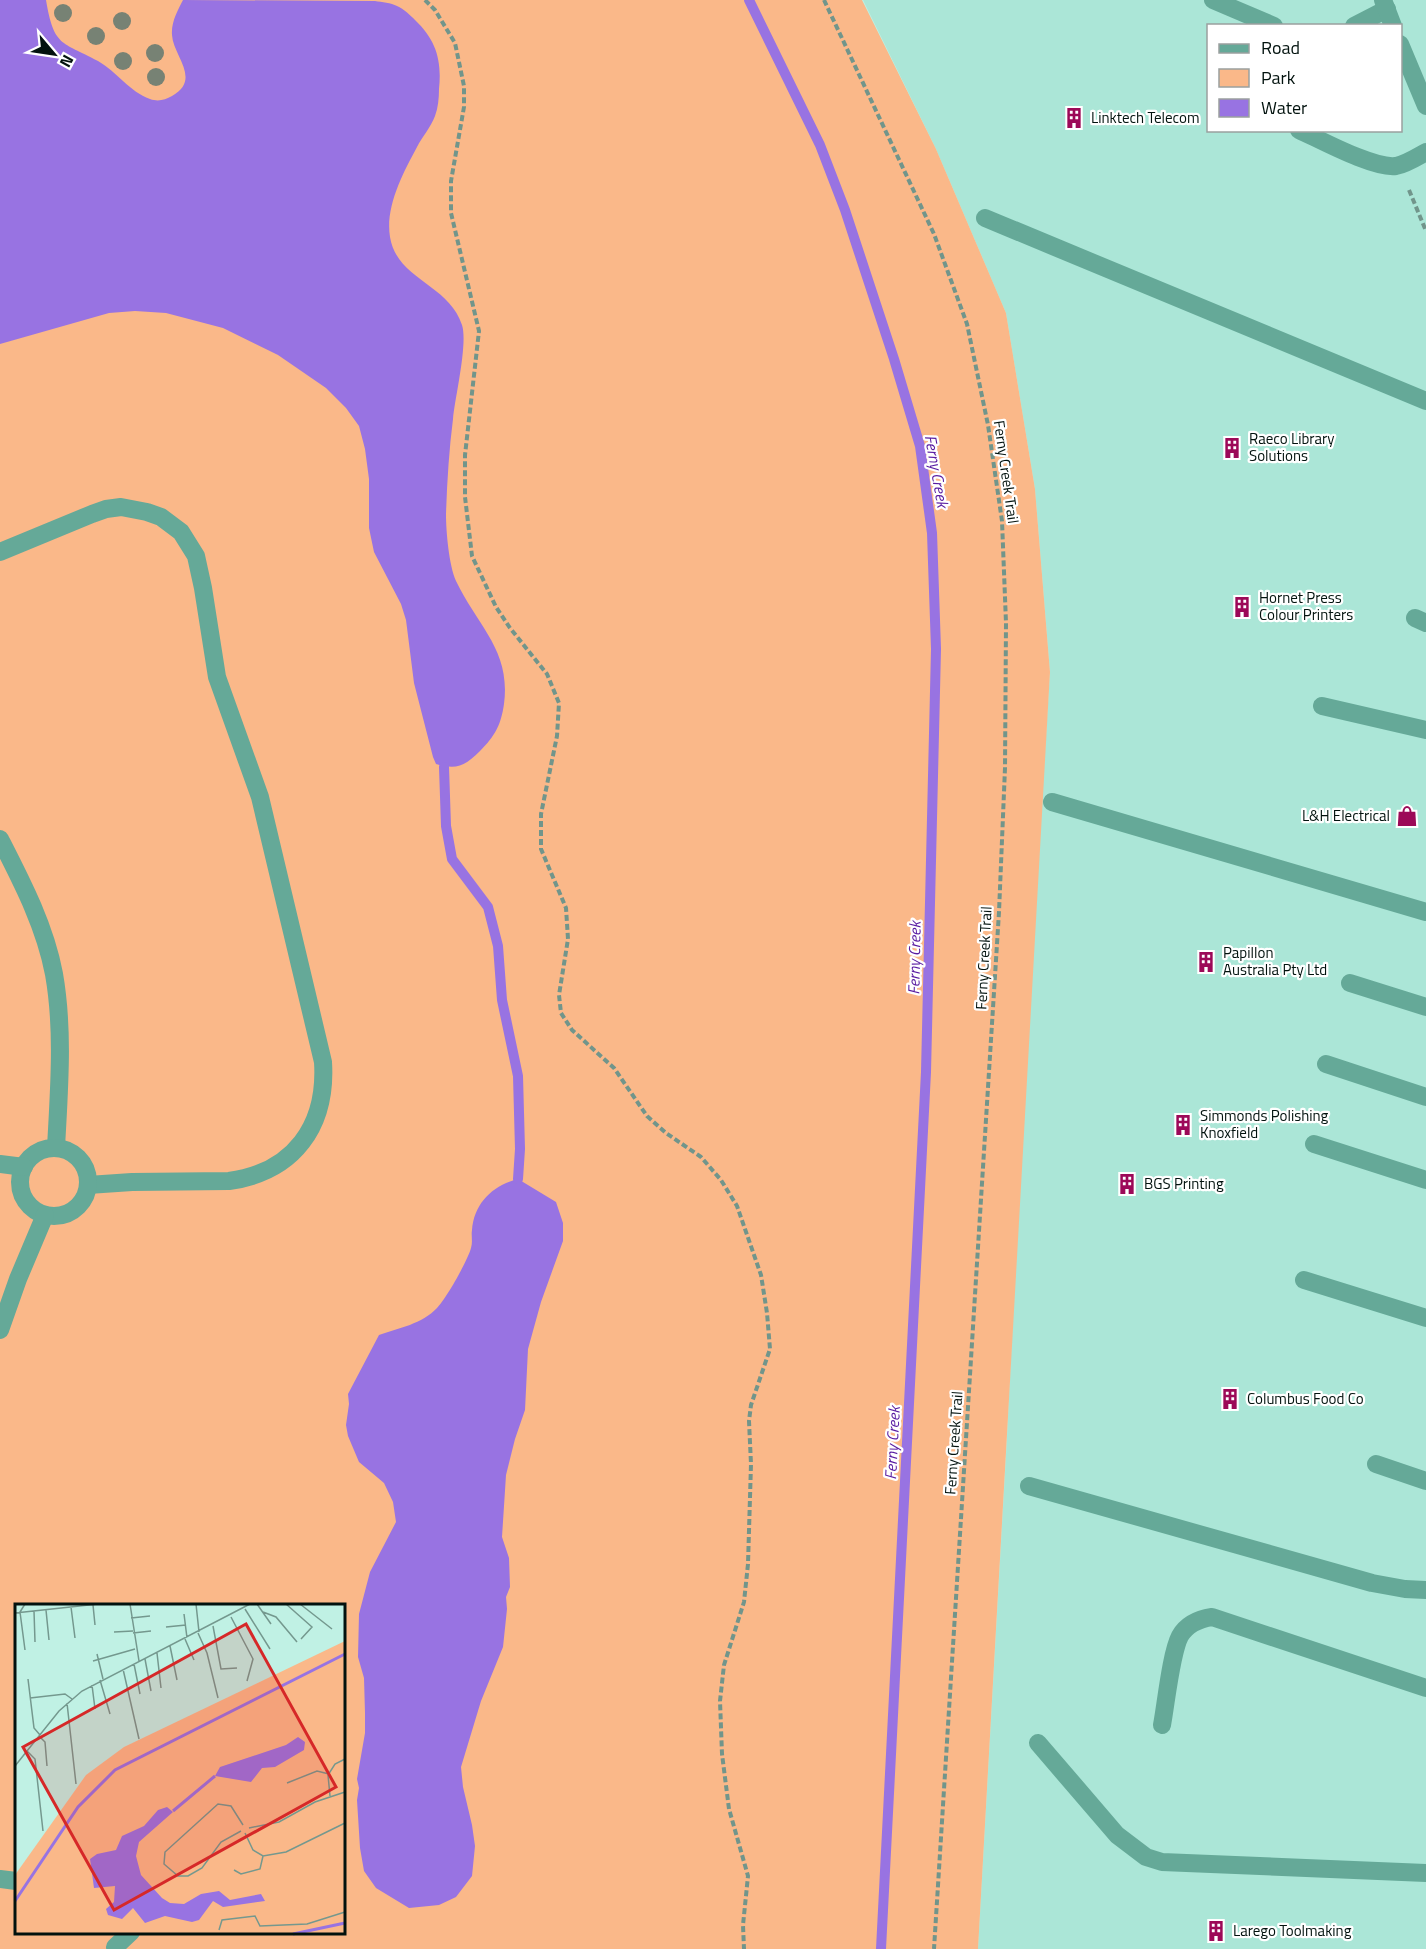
<svg xmlns="http://www.w3.org/2000/svg" width="1426" height="1949" font-family="'Titillium Web',sans-serif">
<style>
.built{fill:#abe6d7;fill-rule:evenodd}
.green{fill:#fab889;fill-rule:evenodd}
.water{fill:#9873e2}
.lines{fill:none;stroke-linecap:round;stroke-linejoin:round}
.stream{stroke:#9873e2;stroke-width:10}
.path{stroke:#71958b;stroke-width:4;stroke-dasharray:6 3;stroke-linecap:butt}
.service{stroke:#65a998;stroke-width:18}
.minor{stroke:#65a998;stroke-width:18}
.tree{fill:#778274}
.labels{text-anchor:middle;stroke-width:4.5;stroke-linejoin:round;paint-order:stroke}
.poi-label{font-size:15px;fill:#02120e;stroke:#fff;text-anchor:start}
.street-label{font-size:15px;fill:#02120e;stroke:#fff}
.water-label{font-size:16px;font-style:italic;fill:#581ba1;stroke:#fff}
.inset-river{fill:none;stroke:#9873e2;stroke-width:3}
.inset-road{fill:none;stroke:#74988e;stroke-width:1.5}
.view{fill:#d62828;fill-opacity:0.15;stroke:#d62828;stroke-width:3}
.inset-edge{fill:none;stroke:#02120e;stroke-width:3}
</style>
<rect width="100%" height="100%" fill="#c0f1e4"/>
<!-- built -->
<path class="built" d="M863,0H1426V1949H978L1007,1437L1026,1052L1050,672L1035,489L1006,313L936,149ZM1208,26H1400V130H1208Z"/>
<!-- green -->
<path class="green" d="M0,0H862L936,149L1006,313L1035,489L1050,672L978,1949H0ZM16,1606H344V1932H16Z"/>
<!-- water -->
<g class="water">
<path d="M0,0H46C54,47 61,41 98,61C117,72 130,92 150,99C158,102 165,100 172,96C202,79 173,56 172,35C171,22 178,10 183,0L375,1C382,2 391,3 397,6C404,9 410,15 415,20C436,40 442,60 439,89C439,98 438,108 435,116C431,127 422,137 417,147C403,173 385,207 390,237C397,280 449,284 462,325C468,344 455,397 453,419C449,450 447,483 446,514C446,532 449,565 456,581C478,627 511,650 504,704C501,725 495,736 480,751C465,766 457,770 436,764L433,757L414,683L406,620L401,604L374,552L369,528V479L365,449L359,426L346,408L326,388L278,355L223,328L166,313L135,311L109,313L0,344Z"/>
<path d="M518,1179L556,1202L563,1223V1241L541,1302L528,1349L525,1410L515,1439L506,1475L502,1537L509,1558L510,1587L506,1597L507,1609L503,1647L481,1701L461,1767L463,1787L472,1825L475,1846L472,1876L456,1897L439,1905L409,1908L376,1888L364,1871L360,1848L357,1800L359,1788L357,1779L365,1733V1713L364,1678L358,1657L359,1614L370,1572L396,1522L393,1502L384,1483L359,1462L348,1436L346,1425L349,1404L348,1394L379,1335C399,1328 422,1324 437,1308C446,1299 468,1260 471,1248C473,1242 471,1236 472,1230C474,1203 493,1185 518,1179Z"/>
</g>
<g class="lines">
<!-- stream -->
<g class="stream">
<path d="M749,0L820,145L845,210L894,359L920,446L932,533L936,649L926,1072L881,1949"/>
<path d="M444,767L446,826L452,859L488,907L498,946L502,1000L518,1076L520,1149L518,1179"/>
</g>
<!-- path -->
<g class="path">
<path d="M425,0L435,10L455,43L464,86V107L451,181V213L479,331L465,455V497L472,556L496,607L510,628L547,674L559,703L557,736L541,814V849L566,908L568,939L559,995L561,1013L572,1030L614,1068L647,1116L666,1133L701,1157L721,1180L737,1206L761,1275L767,1313L770,1349L751,1405L749,1421L751,1464L748,1564L744,1602L724,1665L720,1701L722,1754L729,1809L748,1876L743,1925L744,1949"/>
<path d="M824,0L934,234L967,324L988,425L1002,521L1006,623L1005,768L999,912L934,1949"/>
<path d="M1409,190L1426,231"/>
</g>
<!-- service -->
<g class="service">
<path d="M1213,0L1274,26"/>
<path d="M1354,26L1387,9"/>
<path d="M1299,130C1321,140 1374,169 1396,166C1406,164 1417,157 1426,152"/>
<path d="M985,218L1426,401"/>
<path d="M0,552L92,514L106,509L121,507L147,512L161,517L181,532L196,556L203,588L217,677L260,797L323,1062C327,1126 294,1172 229,1181L132,1182L88,1185"/>
<path d="M1415,618L1426,623"/>
<path d="M1322,706L1426,730"/>
<path d="M1052,802L1426,912"/>
<path d="M0,839C22,882 45,926 54,974C64,1031 59,1090 56,1148"/>
<path d="M1350,983L1426,1007"/>
<path d="M1326,1064L1426,1097"/>
<path d="M1314,1144L1426,1180"/>
<circle cx="54" cy="1182" r="34"/>
<path d="M0,1164L24,1167"/>
<path d="M1304,1280L1426,1318"/>
<path d="M0,1330L18,1279L45,1215"/>
<path d="M1376,1464L1426,1481"/>
<path d="M1029,1486L1372,1583L1405,1589L1426,1590"/>
<path d="M1162,1725C1166,1704 1171,1653 1180,1636C1187,1624 1199,1619 1212,1617L1426,1688"/>
<path d="M1038,1743L1117,1835L1146,1857L1162,1862L1426,1873"/>
<path d="M0,1879L16,1881"/>
<path d="M115,1947L131,1932"/>
</g>
<!-- minor -->
<g class="minor">
<path d="M1383,0L1393,26"/>
<path d="M1400,44L1426,106"/>
</g>
</g>
<!-- trees -->
<g class="tree">
<circle cx="63" cy="13" r="9"/>
<circle cx="122" cy="21" r="9"/>
<circle cx="96" cy="36" r="9"/>
<circle cx="155" cy="53" r="9"/>
<circle cx="123" cy="61" r="9"/>
<circle cx="156" cy="77" r="9"/>
</g>
<!-- icons -->
<defs>
<symbol id="building-bare" viewBox="-9 -9 18 18"><path d="M-4-6H4V6H1V3H-1V6H-4ZM-2.5-4.3h1.7v1.8h-1.7ZM.8-4.3h1.7v1.8H.8ZM-2.5-1h1.7V.8h-1.7ZM.8-1h1.7V.8H.8Z" fill="#9c0958" stroke="#fff" stroke-width="2.5" paint-order="stroke"/></symbol>
<symbol id="shop-bare" viewBox="-9 -9 18 18"><path d="M-5-2.5h2.3a2.7 3.5 0 0 1 5.4 0H5L5.5 6h-11ZM-1.5-2.5h3a1.5 2.3 0 0 0-3 0Z" fill="#9c0958" stroke="#fff" stroke-width="2.5" paint-order="stroke"/></symbol>
</defs>
<g fill-rule="evenodd">
<use href="#building-bare" x="1059" y="103" width="30" height="30"/>
<use href="#building-bare" x="1217" y="433" width="30" height="30"/>
<use href="#building-bare" x="1227" y="592" width="30" height="30"/>
<use href="#shop-bare" x="1392" y="801" width="30" height="30"/>
<use href="#building-bare" x="1191" y="947" width="30" height="30"/>
<use href="#building-bare" x="1168" y="1110" width="30" height="30"/>
<use href="#building-bare" x="1112" y="1169" width="30" height="30"/>
<use href="#building-bare" x="1215" y="1384" width="30" height="30"/>
<use href="#building-bare" x="1201" y="1916" width="30" height="30"/>
</g>
<g class="labels">
<!-- poi labels -->
<g class="poi-label">
<text x="1091" y="123">Linktech Telecom</text>
<text x="1249" y="444">Raeco Library<tspan x="1249" dy="17">Solutions</tspan></text>
<text x="1259" y="603">Hornet Press<tspan x="1259" dy="17">Colour Printers</tspan></text>
<text x="1390" y="821" text-anchor="end">L&amp;H Electrical</text>
<text x="1223" y="958">Papillon<tspan x="1223" dy="17">Australia Pty Ltd</tspan></text>
<text x="1200" y="1121">Simmonds Polishing<tspan x="1200" dy="17">Knoxfield</tspan></text>
<text x="1144" y="1189">BGS Printing</text>
<text x="1247" y="1404">Columbus Food Co</text>
<text x="1233" y="1936">Larego Toolmaking</text>
</g>
<!-- street labels -->
<g class="street-label">
<text transform="translate(1006 472) rotate(82)" y="5">Ferny Creek Trail</text>
<text transform="translate(984 958) rotate(-87)" y="5">Ferny Creek Trail</text>
<text transform="translate(954 1443) rotate(-86)" y="5">Ferny Creek Trail</text>
</g>
<!-- water labels -->
<g class="water-label">
<text transform="translate(937 471) rotate(80)" y="6">Ferny Creek</text>
<text transform="translate(914 958) rotate(-89)" y="6">Ferny Creek</text>
<text transform="translate(892 1443) rotate(-87)" y="6">Ferny Creek</text>
</g>
</g>
<!-- overview -->
<g transform="translate(15 1604)">
<rect width="330" height="330" fill="#c0f1e4"/>
<path d="M330,37V330H0V271L71,171L109,143Z" fill="#fab889"/>
<path d="M283,133L290,138L289,146L260,163L247,164L236,178L200,172L205,163L271,141ZM152,203L158,208L124,238L121,252L126,271L147,294L155,299L169,300L186,290L204,287L215,296L246,290L250,297L208,303L198,297L184,316L177,318L150,312L130,319L118,304L107,315L93,311L91,305L99,298L100,282L79,284L75,255L82,250L101,246L107,232L129,222L143,206Z" fill="#9873e2"/>
<path class="inset-river" d="M158,207L200,172M0,297L63,203L100,166L330,50M278,330L330,319"/>
<path class="inset-road" d="M115,0L124,57M181,0L184,28M242,0L256,20M271,0L297,23L286,35M285,0L317,25M78,1L80,21M56,3L60,34M230,5L255,45M31,6L34,36M19,7L20,38M248,8L261,13L282,38M0,9L83,0M169,10L172,34M216,13L238,55L232,77M116,14L135,12M198,22L206,65L222,64M151,23L171,21M99,28L118,27M118,29L136,27M183,29L192,49L203,94M170,35L179,56M155,42L162,76M10,46L5,8L10,0M142,49L146,84M82,50L88,75M130,55L136,87M78,57L120,45M119,60L125,90M108,65L124,135M13,75L19,124L25,131M85,76L95,110M77,81L80,105M15,94L50,90L57,95M52,99L61,180M24,132L30,138L32,162M12,147L20,155L28,227M0,162L44,107L67,87L235,0M272,179L302,167L314,170M315,192L313,171L320,160L330,155M234,224L264,218L300,198L330,188M226,227L206,238L187,264L173,272H163L149,260L150,248L203,200L216,202L228,221M230,229L238,246L248,252L271,248L330,219M219,266L226,270L245,265L248,252M204,326L207,316L240,312L245,322L292,320L330,308"/>
<path class="view" d="M231,20L321,183L99,306L8,143Z"/>
<rect width="330" height="330" class="inset-edge"/>
</g>
<!-- legend -->
<rect x="1207" y="24" width="195" height="108" fill="#ffffff" stroke="#9aa09f" stroke-width="1.5"/>
<rect x="1219" y="44" width="30" height="9" fill="#65a998" stroke="#9aa09f" stroke-width="1.5"/>
<text x="1261" y="54" font-size="18" fill="#02120e">Road</text>
<rect x="1219" y="69" width="30" height="18" fill="#fab889" stroke="#9aa09f" stroke-width="1.5"/>
<text x="1261" y="84" font-size="18" fill="#02120e">Park</text>
<rect x="1219" y="99" width="30" height="18" fill="#9873e2" stroke="#9aa09f" stroke-width="1.5"/>
<text x="1261" y="114" font-size="18" fill="#02120e">Water</text>
<!-- north arrow -->
<g transform="translate(54 54) rotate(119)" stroke="#ffffff" stroke-width="4.5" paint-order="stroke">
<path d="M0-4.5L10 22L0 15L-10 22Z" fill="#02120e"/>
<text y="-9" font-size="16" font-weight="bold" text-anchor="middle" fill="#02120e">N</text>
</g>
</svg>
